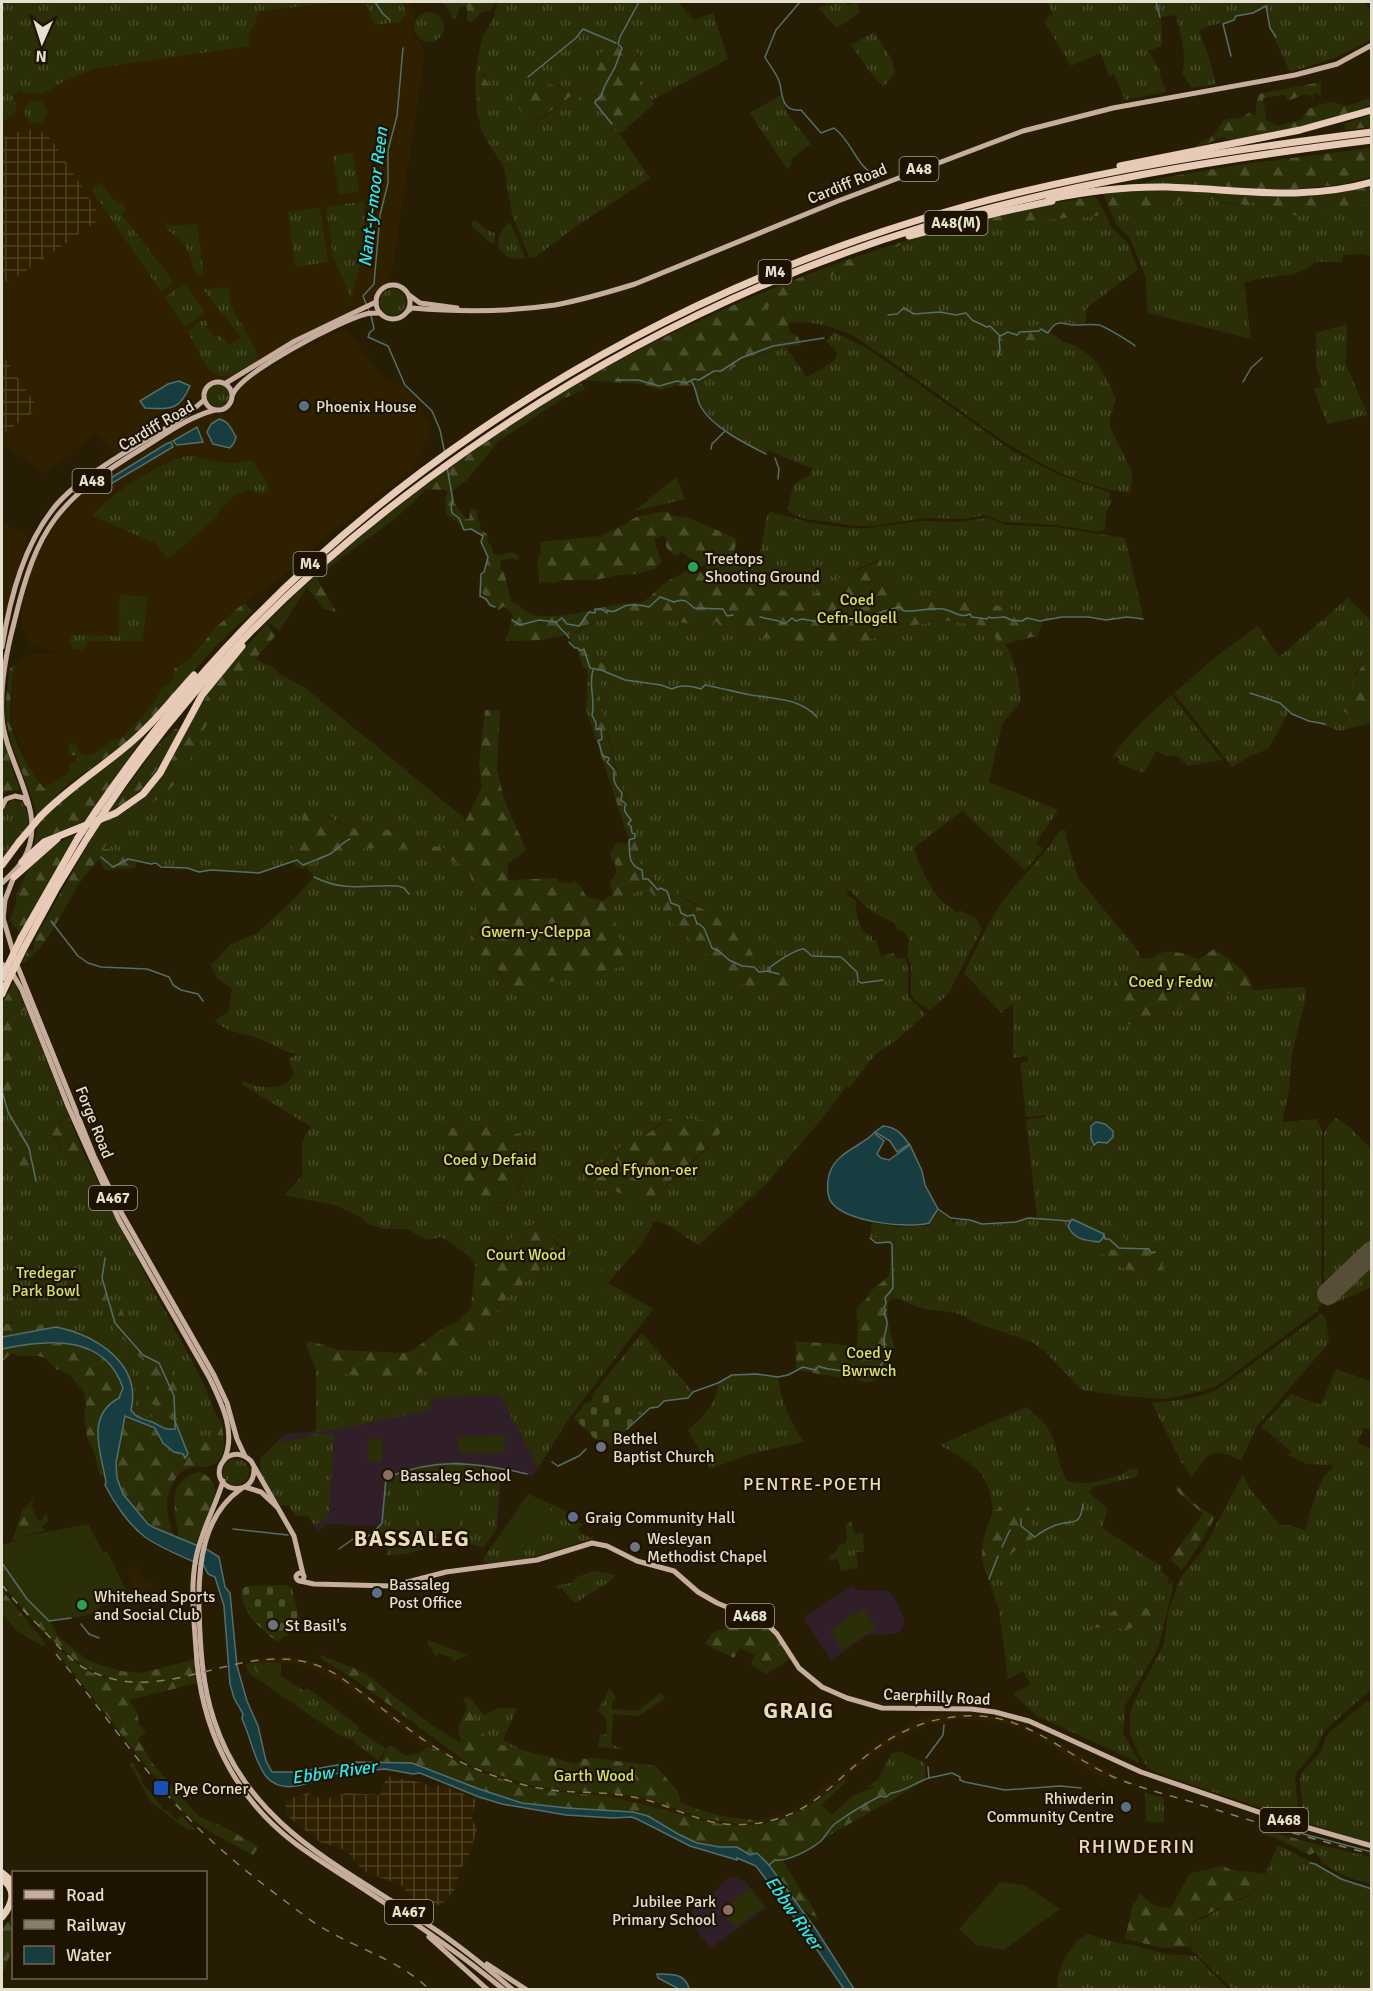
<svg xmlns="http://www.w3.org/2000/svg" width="1373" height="1991" font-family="Signika,sans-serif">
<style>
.built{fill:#2f2100}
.industrial{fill:url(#industrial-grid)}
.education{fill:#301f28}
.grass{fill:url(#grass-tufts);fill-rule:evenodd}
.forest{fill:url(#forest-firs)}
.cemetery{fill:url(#cemetery-stones)}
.garden{fill:#2b2f08}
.water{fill:#183d40;stroke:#566e6b;stroke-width:1.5}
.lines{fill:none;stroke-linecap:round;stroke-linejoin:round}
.stream{stroke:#566e6b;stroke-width:1.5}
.runway{stroke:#564e37;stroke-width:22}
.primary{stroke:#c6ad9e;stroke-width:5}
.highway{stroke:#e7cab7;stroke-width:7}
.rail{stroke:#867e6a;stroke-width:1.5;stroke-dasharray:8 8;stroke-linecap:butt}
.highway-bridge{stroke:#e7cab7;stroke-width:7}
.service-dot{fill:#5c6f8a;stroke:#1d1300;stroke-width:2}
.leisure-dot{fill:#2e9e5b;stroke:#1d1300;stroke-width:2}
.worship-dot{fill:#6b7280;stroke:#1d1300;stroke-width:2}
.education-dot{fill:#8d6e63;stroke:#1d1300;stroke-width:2}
.transit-dot{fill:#1a4fb4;stroke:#1d1300;stroke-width:2}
.labels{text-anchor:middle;stroke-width:4.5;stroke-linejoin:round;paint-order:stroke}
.shield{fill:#1d1300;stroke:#a9a292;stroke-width:1.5}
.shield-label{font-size:15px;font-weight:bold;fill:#e5dfd0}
.street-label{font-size:16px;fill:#e5dfd0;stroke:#1d1300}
.poi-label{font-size:16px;fill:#e5dfd0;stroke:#1d1300;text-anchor:start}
.park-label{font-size:16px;fill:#d4e273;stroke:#1d1300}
.water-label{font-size:18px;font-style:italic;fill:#2ce5ef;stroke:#1d1300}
.neighbourhood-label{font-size:18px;letter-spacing:1.5px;fill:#eaddbf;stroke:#1d1300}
.quarter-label{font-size:20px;letter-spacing:1.5px;fill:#eaddbf;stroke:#1d1300}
.district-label{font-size:22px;font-weight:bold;letter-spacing:1.5px;fill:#eaddbf;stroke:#1d1300}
</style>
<defs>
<pattern id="industrial-grid" width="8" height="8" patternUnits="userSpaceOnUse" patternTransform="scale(1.5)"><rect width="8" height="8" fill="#2f2100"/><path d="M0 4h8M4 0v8" fill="none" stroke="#4d4124"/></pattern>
<pattern id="grass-tufts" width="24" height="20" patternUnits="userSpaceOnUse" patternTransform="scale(1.5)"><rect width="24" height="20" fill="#2b2f08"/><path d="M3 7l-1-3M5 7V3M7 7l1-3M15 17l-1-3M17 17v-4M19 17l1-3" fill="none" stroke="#4a4d2b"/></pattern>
<pattern id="forest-firs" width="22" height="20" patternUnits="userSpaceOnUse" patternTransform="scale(1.5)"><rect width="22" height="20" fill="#2b2f08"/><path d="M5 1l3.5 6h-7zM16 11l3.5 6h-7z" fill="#4a4d2b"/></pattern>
<pattern id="cemetery-stones" width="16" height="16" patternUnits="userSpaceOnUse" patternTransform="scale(1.5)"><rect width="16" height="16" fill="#2b2f08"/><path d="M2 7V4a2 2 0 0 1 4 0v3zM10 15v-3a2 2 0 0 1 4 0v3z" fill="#4a4d2b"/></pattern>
</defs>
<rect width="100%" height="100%" fill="#271d04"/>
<!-- built -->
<g class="built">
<path d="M2,2H409L415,16L411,29L413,35L423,48L424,59L392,273L388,286L380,291L376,302L324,326L226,383L219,381L210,384L205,390L204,400L117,458L96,433L46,473L2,444Z"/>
<path d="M345,328L383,378L406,387L431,426L432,429L412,469L317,544L282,577L247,601L217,626L188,660L175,668L170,684L162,688L154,703L123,737L110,742L95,753L85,756L79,752L77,763L69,773L44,788L28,765L10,717L13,685L12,673L23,657L31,654L57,652L31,645L23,631L21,615L26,587L32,568L43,545L58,522L84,492L115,470L155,445L168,439L186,424L206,415H218L226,412L236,404L239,389L250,379Z"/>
<path d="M2,522L28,535L2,627Z"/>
<path d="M136,1567L145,1582L152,1580L154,1587L137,1595L125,1572Z"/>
<path d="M292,1657L316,1663L340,1674L437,1746L472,1766L533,1786L565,1790L638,1796L695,1815L722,1822H751L784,1813L807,1801L878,1744L914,1722L933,1715L950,1713L1002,1717L1026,1725L1117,1777L1114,1781L1094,1773L1035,1735L1008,1724L995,1721L958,1719L927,1726L897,1739L872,1755L826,1796L796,1814L763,1824L745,1827L723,1826L705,1822L649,1805L594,1794L544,1790L502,1779L457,1761L435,1748L421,1746L418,1743L419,1741L338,1681L324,1674L300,1664L252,1663L251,1658Z"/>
</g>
<!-- industrial -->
<g class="industrial">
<path d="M33,129L46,134L53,142L101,217L100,219L14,279L7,282L2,279V139L12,133Z"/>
<path d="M5,358L38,409L2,434V360Z"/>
<path d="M387,1776L424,1783L431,1789L441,1784L477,1800L471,1816L477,1829L471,1850L464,1865L461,1867L455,1889L445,1901L425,1913L402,1886L362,1870L347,1851L320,1842L285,1814L286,1800L307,1793L324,1800L346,1793L380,1795Z"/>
</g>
<!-- education -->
<g class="education">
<path d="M500,1395L538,1468L533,1476L502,1468L497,1529L483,1548L438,1533L432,1547L405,1554L388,1556L386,1553L389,1536L377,1532L378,1526L328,1524L317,1531L308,1516H295L265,1453L285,1434L334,1430L432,1398Z"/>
<path d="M851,1586L857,1590L887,1591L894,1596L904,1619L903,1628L895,1634L868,1635L831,1660L804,1618Z"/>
<path d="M731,1876L745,1881L766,1908L711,1948L699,1934L693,1920L696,1918L691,1912Z"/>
</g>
<!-- grass -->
<g class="grass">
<path d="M2,2H338L260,11L249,36V46L97,68L64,81L44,93H24L21,90L13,96L17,105L14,113L2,123Z"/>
<path d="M366,2H401L407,13L399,22L374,25Z"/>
<path d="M498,2H678L694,20L713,13L728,59L652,100L638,83L650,69L621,32L597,71L601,79L581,89L592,100H596L650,178L578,225L534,258L529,257L512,214L504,168L482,132L477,112L475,80L479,52L483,35L493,19ZM482,72L498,100L481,106ZM557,85L574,94L545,116L532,124L519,93Z"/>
<path d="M839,2H845L847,5L858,2L859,13L837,28L818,8Z"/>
<path d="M1047,2H1365L1371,12V40L1335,58L1290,72L1270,28V20L1265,6L1253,13L1236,16L1234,20C1222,25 1209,23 1199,31L1209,58L1216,84L1192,88L1182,74C1188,55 1180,34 1176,15L1161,17L1162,46L1148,51L1161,72L1159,73L1166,92L1125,100L1114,74L1109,76L1101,53L1071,66L1045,23L1046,19L1053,14Z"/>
<circle cx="429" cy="27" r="15"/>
<path d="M874,32L892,60L895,72L884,87L873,76L851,45Z"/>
<path d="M781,95L787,113L811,144L792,158L791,166L787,169L750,113Z"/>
<circle cx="36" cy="112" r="11"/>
<path d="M353,153L359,192L339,195L333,156Z"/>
<path d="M100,182L117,204L121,202L126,210L121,214L174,282L161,292L93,192V188Z"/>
<path d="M1199,196C1219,201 1240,210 1259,200L1273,208L1357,206L1371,201V256L1361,254L1343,255L1342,262H1315C1298,281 1266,273 1244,283L1251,339L1149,313L1147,310L1146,278L1130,238L1116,224L1111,212L1168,204Z"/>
<path d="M364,201V253L351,297L333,257L326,207Z"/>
<path d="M320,208L328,262L295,267L288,212Z"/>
<path d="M1106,215L1110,225L1127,242L1138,269L1087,308L1085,325L1059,322L1052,326L1050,332C1038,324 1013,329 1000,334V350L998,356L1002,348L1001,341C1018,342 1035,338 1052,340C1089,343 1104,369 1116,400L1110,418V427L1132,472L1131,493C1065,486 1009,446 957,408C922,383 887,358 852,335C831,326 810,320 788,323L786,314H766L761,311L804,284L850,270L902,244L950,231L980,230L1014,222Z"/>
<path d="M472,221H476L487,230L495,233V244H492L472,227Z"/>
<path d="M510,222L525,257L523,259L509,258L499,249C496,236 501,230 510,222Z"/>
<path d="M166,223L170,226L197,224L204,276L198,275C192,269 193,264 190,256C188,247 175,234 166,229Z"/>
<path d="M185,283L205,312L185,327L165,297Z"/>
<path d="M228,287L231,306L254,346L259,360C211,392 211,373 188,332L201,321L205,320L208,324L206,327L214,337L218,335L229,345L241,337L203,289Z"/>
<circle cx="393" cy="302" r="13"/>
<path d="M1347,324L1346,365L1368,415L1327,424L1314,389L1322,386L1316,365V333Z"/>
<path d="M834,332L865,347L1013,451L1057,474L1111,493L1109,498L1112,500L1106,513L1105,529L1099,532L1056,525L1002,522L984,515L964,519L926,518L875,526H856L807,519L794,515L787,509L794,484L809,476L813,468L800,464L768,450L766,454C736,439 700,421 694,385L715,374L722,375L742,362L783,347H786L807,377L834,361L837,355L836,351L826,341Z"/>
<circle cx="219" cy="395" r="12"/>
<path d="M186,456C203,455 219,465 235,463C243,462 246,459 254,462L270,489L262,494L248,489L241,493H237L220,509L215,518L168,559L155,543L92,516C109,495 159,463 186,456Z"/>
<path d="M676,477L685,499L635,511Z"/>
<path d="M770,512L812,523L849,528H869L922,521L959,522L987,518L1006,525L1056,527L1125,538L1142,612L1116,614H1069L1043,618L978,600L903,595L892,589L889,590L880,559L845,575L813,595L724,583L731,559L745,562L760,553L767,516Z"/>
<path d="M120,595L147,597L143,641H89L85,648L81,650L73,649L70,642L71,635L119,636Z"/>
<path d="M1348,598L1371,621V655L1355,673L1357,698L1343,711L1364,721L1371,723L1339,731L1289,712L1268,749L1250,756L1232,767L1174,693L1218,655L1258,626L1279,657Z"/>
<path d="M634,612L712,629L713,622H718L724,631L823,648L831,652L912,626L940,620L979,625L987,628L1001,644H1005C1016,662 1019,680 1021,701L1002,724L989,782L1058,810L1036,843L1044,849L1025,870L962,811L914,848C916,861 932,890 941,900C946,906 952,906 956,912L962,911L976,919L982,929L948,994L930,1011L916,1001L911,994V965L907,955L909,941L907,934L898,930L894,922C883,919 856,902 852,891H847V895L856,901C855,913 859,932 872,936V940H876L881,956L894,953L896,959L905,958L908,968V997L924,1012L925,1015L899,1038L874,1056L850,1087H846L830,1109L768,1182L701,1243L699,1245C685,1238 668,1221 653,1221C651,1238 620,1268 608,1283L653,1309L568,1420L538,1468L500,1395L432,1398L430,1410L334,1430L316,1432V1370L312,1360L335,1371L383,1382L400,1379L439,1367L472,1344L502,1319L496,1310L498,1306L536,1272L565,1252L539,1222C530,1225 518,1233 510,1240C499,1249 490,1264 475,1266C470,1253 452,1244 441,1237L427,1240L407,1229H383L368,1224L362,1218L335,1205L284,1195L302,1176C304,1160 297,1140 311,1127L243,1085L241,1081C259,1087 284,1095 294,1073L288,1059L298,1054C282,1053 272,1043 257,1038C242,1033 230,1033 217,1023L215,1021L228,1012L232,989L217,978L211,965L231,944L257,933L296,897L314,877L306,867L307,864C370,838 407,844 468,867L476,902L477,919L473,938L474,943L486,958L494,964L509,990L632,964C617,945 618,922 605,901L629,896L647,886L668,919L729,975L743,985L767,988L775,992L786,1006L793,997C787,980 783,974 789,956L769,969V973L761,971L744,937L693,902L679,896L663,879L657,883L638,861V849L635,829L616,767L601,710L599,690L604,672L616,677L620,674L580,651L578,648H575L567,635C576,634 587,624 597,621C609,616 622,615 634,612ZM686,1119L711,1122L722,1130C702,1158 671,1181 646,1204L615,1191L594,1190L587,1181V1174L606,1160L610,1154L628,1142L644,1136L662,1123ZM491,1126L512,1134L520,1133L521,1155L527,1169L517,1192L506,1203L495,1202L464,1180L443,1128Z"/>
<path d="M255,659L275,668L279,674L304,687L464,818L465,824L452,850L432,846L405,830L396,828L371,834L333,820L332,817L307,807L292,851L294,861L259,873L211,870L199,872L187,868L161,867L156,863L151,864L137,860L135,857L122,856L104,849L114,824L163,796L182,775L223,689Z"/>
<path d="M1171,695L1222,760L1188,766L1177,756H1166L1156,751L1144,773L1118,763L1120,759L1113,756C1129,733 1150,714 1171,695Z"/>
<path d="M12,800C27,801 27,811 29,824L2,861L3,809Z"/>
<path d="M1064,829L1078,878L1138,951L1145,968L1119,1027L1164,1015L1203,998L1221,997L1242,987L1257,990L1301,987L1305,988L1307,992L1292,1054L1289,1090L1282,1122L1317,1119L1322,1132L1321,1307H1318V1311L1217,1386L1203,1391L1165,1399L1123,1396L1082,1390L1043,1350L1032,1342L973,1322C959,1308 935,1313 918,1307C908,1304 901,1298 891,1298C898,1284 894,1273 894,1258C894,1250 897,1247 893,1239L870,1238L872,1223L899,1227L929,1226L940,1210L951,1218L953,1223C966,1215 977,1225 990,1224C1007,1224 1022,1218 1037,1218L1026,1120L1045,1117V1115L1026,1117L1020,1063L1028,1061V1056L1013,1058V1003L1001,1013L964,973C977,948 988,920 1005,898C1023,875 1043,858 1059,832ZM1072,1219L1101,1233L1105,1230L1121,1233L1128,1246L1145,1247L1160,1251L1158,1275L1146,1273L1145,1276L1117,1265L1105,1255L1094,1251L1101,1247L1113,1250L1119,1247L1105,1235L1103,1238L1080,1239Z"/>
<path d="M26,1009L68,1115L60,1121L52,1134L71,1166L86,1159L89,1164L122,1231L203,1382L216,1415L221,1422L214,1423L218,1430V1436L183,1441L175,1421L167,1422L162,1417L143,1418L139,1416L135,1409L136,1386L126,1364L107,1344L59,1326L11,1322L2,1325V1110C6,1102 12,1094 13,1084C16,1059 0,1025 26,1009Z"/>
<path d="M1336,1118L1348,1126L1371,1149L1372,1287L1326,1307L1324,1292V1134L1327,1127Z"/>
<path d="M1321,1314L1325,1317L1329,1339L1327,1345L1257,1426L1241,1461C1212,1446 1209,1451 1192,1477L1181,1462L1152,1403L1188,1399L1215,1391Z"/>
<path d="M642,1333L693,1392L688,1398L664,1401L658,1407L650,1408L643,1414L600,1385Z"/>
<path d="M1336,1369L1372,1382L1371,1430L1364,1428L1357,1442L1371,1449V1689L1325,1730L1315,1751L1297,1772L1295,1780L1299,1819L1297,1820L1160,1774L1148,1768L1138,1753L1130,1734V1715L1133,1703L1164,1644L1168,1613L1180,1578L1203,1550L1243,1474L1250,1489L1280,1525H1290L1305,1530C1311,1513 1318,1475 1333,1468L1332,1465L1307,1464L1288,1455L1291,1451L1261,1427L1291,1394L1321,1405Z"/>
<path d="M756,1374L778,1377C782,1405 789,1419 804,1442L750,1454L710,1469L688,1430C703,1417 717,1404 718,1383L732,1375Z"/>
<path d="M1026,1407C1061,1433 1051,1446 1066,1480C1082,1487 1103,1481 1119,1475C1126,1472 1130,1468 1138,1469L1139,1472L1136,1477L1093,1487L1089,1493L1108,1509L1102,1528L1162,1567L1160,1570L1169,1578L1167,1582L1170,1584L1172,1581L1173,1588L1158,1648L1125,1706L1123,1733L1140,1763L1037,1716L1013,1694L1031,1684L1023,1671L1008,1679L999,1610L989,1579L998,1556L1006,1553L1010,1555C1018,1548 1026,1543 1035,1537L1029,1531L1031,1521L1025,1502C1014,1500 1004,1500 997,1510H993C988,1468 973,1465 940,1445ZM1116,1609L1130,1610L1155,1618L1126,1630L1113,1626L1094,1627L1098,1622Z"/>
<path d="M316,1434H334L329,1512L327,1518L314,1525L308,1516H295L289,1505L281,1506L261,1475L260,1459L278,1441L284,1443Z"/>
<circle cx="236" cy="1472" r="13"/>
<path d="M457,1462L492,1466L500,1469L496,1529L483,1548L438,1533L432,1547L405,1554L387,1555L389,1536L377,1532L378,1526L383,1525L386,1478C410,1468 431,1464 457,1462Z"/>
<path d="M554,1504L567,1513L565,1517L583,1524L578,1529L582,1534L590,1537L594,1536L592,1539C567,1545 506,1571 484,1562V1557L492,1546L515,1558L521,1553Z"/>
<path d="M852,1521L854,1534L863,1533L864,1552H856L858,1568L841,1571L838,1559L829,1561V1555L834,1554L840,1544H844L847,1541L846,1524Z"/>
<path d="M594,1571L616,1575L609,1582L575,1603L561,1588L559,1590L556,1586L573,1582L577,1577Z"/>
<path d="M428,1640L467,1655L453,1662L451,1657L438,1653L437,1657L428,1645Z"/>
<path d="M252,1663L256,1671L304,1702V1691L306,1688L312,1691L359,1727L358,1730L386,1749L378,1760L355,1743L354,1740L344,1737L336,1733L256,1678L248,1672L246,1664Z"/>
<path d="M610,1688L616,1698L612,1702V1709L637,1711L661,1693L665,1698L639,1716L613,1714L611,1743L621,1749L598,1747L600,1735L607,1734L606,1719L598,1710Z"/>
<path d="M469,1697L484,1715L498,1708H517L503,1740L520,1749L494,1743L485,1737L463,1699Z"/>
<path d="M1367,1701L1372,1704L1371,1844L1304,1822L1300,1780L1302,1772L1321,1751L1326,1737L1331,1731Z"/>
<path d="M899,1751L925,1763V1774L896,1785L866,1787L878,1780L891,1754Z"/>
<path d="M132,1762L143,1779L141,1781L165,1811L167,1810L177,1820L181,1816L196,1830L186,1829L151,1802L130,1765Z"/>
<path d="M1145,1793L1164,1798V1823L1146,1821Z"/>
<path d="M1315,1844L1371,1857V1883C1358,1882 1326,1870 1319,1858C1317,1854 1316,1849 1315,1844Z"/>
<path d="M1278,1845L1351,1882L1371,1887V1989H1232L1191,1949V1922L1207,1917L1225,1905L1247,1897L1259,1888Z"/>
<path d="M1088,1934L1117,1943L1133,1945L1166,1954L1196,1956L1228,1989H1057C1057,1969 1069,1943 1088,1934Z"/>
</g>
<!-- forest -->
<g class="forest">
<path d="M439,2H495L490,11L482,12L470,23L467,20V7H460L456,19H454L446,6Z"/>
<path d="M621,32L650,69L639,83L654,104L620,134L595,103V100L586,102L574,94L532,124L519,109L512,95C540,84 545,78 574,94L600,79L594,63L610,41Z"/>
<path d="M479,72H481L498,100L480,106L478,84Z"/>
<path d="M1321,82V95L1314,93L1313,99L1309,95H1302L1288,101L1285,95L1263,98L1266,120L1278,126L1302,119L1308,109L1330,102L1347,106L1371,98V106L1314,123L1233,141L1223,137L1194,149L1200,142L1214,135L1224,120L1243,117L1250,112L1256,116V105L1259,94Z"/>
<path d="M1371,115V127L1346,130L1344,124Z"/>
<path d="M1371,148V177L1339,185L1294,189L1265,190L1145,183L1156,179L1237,165Z"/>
<path d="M1372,185L1371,201C1357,206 1308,217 1294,215C1282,214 1270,206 1260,200L1248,205L1222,202L1199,196L1168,204L1111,212L1103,194C1192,181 1283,212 1372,185Z"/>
<path d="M1095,196L1106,215L1014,222L980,230L949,231L902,244L850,270L804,284L762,311L766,314L789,315L788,323L790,332L798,337L801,345L783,347L747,359L722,375L715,374L691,386H676L659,390L641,384L583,380C743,291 914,226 1095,196Z"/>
<path d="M1038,325L1045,327L1051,334L1056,336L1061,341L1049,340L1001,341L1002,352L998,356C1001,348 997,342 1000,334Z"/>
<path d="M579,382L586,389L562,399L506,436L497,443L467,480L452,491L453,501L466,519H469L471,508L476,510L481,530L487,534L488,543L492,546L493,554L502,555L511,552L519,556L517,560L512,558L501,560L500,569L504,572L511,601C521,604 525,614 538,616C567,619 597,607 625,603C631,603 638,604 643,602C652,596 659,587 668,581C676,576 684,574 691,567L704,574L707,563L702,567L693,565L695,562L681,552L677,556L673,555L666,547V538L664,535L654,539L661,562L654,569L636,574L619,575L595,580H563L554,583L542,582L540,584C539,573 534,561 541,553L540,542L601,536L620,527L636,517L665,511L674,516L689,518L733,537L737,541L725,583L813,595L845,575L877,562L880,558L889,590L892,589L903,595L978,600L1043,618L1069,614H1116L1142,612L1143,619L1127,617L1106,620L1087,617H1062L1043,620L1037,638L1032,637L1001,645L987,628L979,625L940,620L912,626L831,652L823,648L724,631L717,622H713L712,629L635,612L598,620L580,628L573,634L541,640L506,641L513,615L504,606L499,610L493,605H490L484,595L479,591L481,574L484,572L488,557L481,542L483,536L471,529L462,530L460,524L446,514L445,497L448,492L446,490L426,489C395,525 351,546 317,579L337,613L323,609L307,587L279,631L268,622C360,527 467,451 579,382Z"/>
<path d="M244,603L253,611L218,644L146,724L123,745L67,785L37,815C29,782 9,750 6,715C5,700 8,683 10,668L13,665L17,667L12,673C13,688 9,701 10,716C10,736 31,773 44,788L69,773V763H77V755H68L69,742L78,746L79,752L85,756L95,753L110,742L123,737L154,703L162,688L170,684L175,668L189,660L217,626Z"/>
<path d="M266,624L276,635L252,663L223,689L183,775L163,796L114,824L104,849H109C116,857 125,855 135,857L137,860L135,868L107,870L104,869L99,859C89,870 80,881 73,894C58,919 47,946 23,964L22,962L29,949L33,951L35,938L101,822L123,813L144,798L154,786L170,763L191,722L216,681Z"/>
<path d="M577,648L580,651L584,649L585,653L631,680H625L604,672L599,690L601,710L615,767L635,829L638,849V861L656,883L663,879L679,896L735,927L744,937L761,971L769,973L770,967L790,955L785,969L793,997L790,1006H786L775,992L767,988L743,985L729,975L668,919L647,886L629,896L605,901L613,914L621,944L632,965L509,990C503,978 496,960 482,958L469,930L477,919L473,886L468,867C424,850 392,842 345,852C329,856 315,860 302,869L295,866L291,851L306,807L322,811L334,821L371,834L396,828L405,830L432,846L452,849L482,787L479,766L485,710L500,711L497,769L504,799L526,850L508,863V880L557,878L559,882L573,883L574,880L581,887L586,896L604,901L606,898L613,895L610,882L616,873L615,863L611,859L610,852L617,842L626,844L629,842V840L586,709L588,674L587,669L583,667Z"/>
<path d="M1371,655V723L1360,720L1343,711L1357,698L1352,679Z"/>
<path d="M2,728L11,766L20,790L9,791L2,795Z"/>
<path d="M175,729H180C162,765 143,797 106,815L161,742Z"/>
<path d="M146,733L84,823L48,836L34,846L38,825L50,811Z"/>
<path d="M78,833L20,934L10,920L16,903V894L30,867L53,846Z"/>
<path d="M1214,949C1227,959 1250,971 1253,988L1242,987L1221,997L1203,998L1164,1015L1119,1027L1114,977L1145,968L1141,958L1152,959C1162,946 1187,953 1198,960Z"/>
<path d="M14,981L26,1009C0,1025 16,1059 13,1084C11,1094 7,1102 2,1110V1005Z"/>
<path d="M68,1115L86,1159L71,1166L55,1137L49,1133Z"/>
<path d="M670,1119L675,1120L693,1119L726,1123L716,1139L646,1204L615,1191L594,1190L587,1181L585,1171L606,1160L610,1155L628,1142L644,1136Z"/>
<path d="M15,1125L29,1148L35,1179L9,1161C7,1149 14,1138 15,1125Z"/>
<path d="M491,1126L512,1134L521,1133V1155L527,1169L512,1200C499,1206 478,1198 468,1188C464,1184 446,1137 443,1128Z"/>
<path d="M540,1222L557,1245L565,1252L536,1272L498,1306L496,1310L502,1318L452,1361L439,1367L400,1379L383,1382L335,1371L312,1360L306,1344L310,1341L339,1350L403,1353L412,1351L440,1330L458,1321L471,1308L475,1266C490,1264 499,1249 510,1240C518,1233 530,1225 540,1222Z"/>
<path d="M1112,1225L1121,1233L1128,1246C1140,1246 1154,1246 1164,1255L1160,1278L1157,1275L1146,1273L1145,1276L1117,1265L1105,1255L1093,1251L1101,1247L1113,1250L1118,1247L1109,1239H1105V1235L1101,1233Z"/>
<path d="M886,1236C890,1238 895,1240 896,1245C897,1250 894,1255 894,1260C895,1273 898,1284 891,1297L893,1298L888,1302L887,1319L894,1346L884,1374L872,1382H864L844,1376L843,1378L796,1370V1346L794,1342C797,1341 837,1344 843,1345C849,1346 851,1348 857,1346L858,1323L856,1309L868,1297L871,1291L889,1276L892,1245L890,1242L876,1243L870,1238Z"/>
<path d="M600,1270H603L608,1283L602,1292L587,1274Z"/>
<path d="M104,1286L110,1304L120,1305L125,1318L141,1340L143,1351L165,1359C176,1380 188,1404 179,1429L176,1423L175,1430C162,1430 162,1426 152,1422C142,1418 137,1419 130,1409L133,1401L131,1391L114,1354L92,1340L56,1327L2,1337V1325L15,1322L59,1326L94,1336L107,1344L126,1364L136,1386L135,1409L139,1416L143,1418L159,1415L167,1422H175L150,1402V1379L147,1365L117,1333L99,1306L81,1301L54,1303Z"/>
<path d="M71,1343C97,1352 114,1361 123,1388L119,1398L115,1401L102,1458L105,1476H100L94,1452L87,1437L84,1414L86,1406L85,1394L81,1388L69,1374L56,1369L45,1358L38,1356H20L12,1353L2,1362V1349L22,1345Z"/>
<path d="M125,1416L155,1428C160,1437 165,1449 175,1452C179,1453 182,1454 185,1456L188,1454L183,1441L218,1436V1430L214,1423L221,1422C224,1436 229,1461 209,1466C202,1468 193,1465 186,1469C175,1474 167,1492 167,1505C167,1515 171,1527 173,1537C144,1523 115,1497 116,1462C116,1446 123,1432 125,1416Z"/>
<path d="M198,1472C211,1476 216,1482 215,1496L195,1545L179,1539C175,1512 165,1482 198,1472Z"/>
<path d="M1177,1485L1192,1502L1215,1517L1200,1544L1182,1570L1170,1559L1203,1514L1179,1493L1176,1489Z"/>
<path d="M35,1498L31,1506L37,1519L43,1521V1516L47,1514L48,1522L42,1527L45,1531L25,1535L26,1538L12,1541L22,1511Z"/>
<path d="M1009,1501L1025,1502C1033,1511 1032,1519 1029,1531L1035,1537C1026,1543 1018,1548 1010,1555L1006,1553L998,1556L989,1579C975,1554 985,1535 993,1510H997L1001,1504Z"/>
<path d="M2,1565L30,1603L51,1623L58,1636L86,1659L101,1665L121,1671L142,1673L195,1659L196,1673L172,1679L191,1675L196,1677L197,1683L129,1700L137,1711L139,1725L146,1731L138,1740L153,1764L194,1811L200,1817L224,1827L259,1847L253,1855C228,1842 203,1829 182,1811L56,1651L58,1649C74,1661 92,1677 111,1679C65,1662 33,1621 2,1584Z"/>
<path d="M2,1590L46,1644L42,1646L17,1631L2,1614Z"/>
<path d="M1146,1608H1150L1155,1618L1126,1630L1113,1626L1094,1628C1099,1620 1109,1615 1116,1609L1138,1611Z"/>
<path d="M749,1618L766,1623L792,1658L766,1674L751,1664L755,1655L740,1648L734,1658L705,1644L712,1633L743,1623L751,1626L753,1622Z"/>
<path d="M318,1654L363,1672L430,1724L461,1743L458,1728L468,1706L485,1737L494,1743L577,1764L582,1759L593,1758L656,1766L678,1792L681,1803C708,1815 733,1818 762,1821L736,1823L707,1819L638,1796L565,1790L533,1786L472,1766L357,1681L323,1660Z"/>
<path d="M252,1663H281V1676L304,1691V1702L256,1671Z"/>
<path d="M390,1745L406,1756L422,1752L427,1747C439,1749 448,1757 459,1763C473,1769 487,1775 502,1779C520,1785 540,1790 559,1792C576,1794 593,1794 609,1797C710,1815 753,1860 845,1779L847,1781L821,1805L832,1815L852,1796L879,1785H896L925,1774V1781L821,1840L801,1855L782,1859L801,1891L810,1902L818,1920L796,1904L769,1865L737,1847H720L697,1843L678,1834L648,1816L522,1803L479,1789L412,1763L380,1762L379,1759H383L384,1753Z"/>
<path d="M1262,1829L1315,1844L1318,1853H1313L1310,1855L1274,1837L1262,1834Z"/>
<path d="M1224,1866L1231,1870L1267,1874C1256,1896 1247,1895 1226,1905C1214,1910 1204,1917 1191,1922L1190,1947L1164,1948L1125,1939L1133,1903H1135L1140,1893C1150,1905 1157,1907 1171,1908L1190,1873Z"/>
<path d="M13,1916V1948L2,1975V1929Z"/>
</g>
<!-- cemetery -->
<g class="cemetery">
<path d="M600,1385L643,1414L627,1428L628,1429L615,1440L612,1446L606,1441L603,1443L594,1438L574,1418L586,1402L589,1403L593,1398L592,1396Z"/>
<path d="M287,1585L292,1589L300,1621L298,1628L277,1642C260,1628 243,1615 241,1591L246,1586Z"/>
</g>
<!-- garden -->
<g class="garden">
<path d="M504,1435L505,1452L459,1454V1437Z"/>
<path d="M368,1439H383L382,1462L367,1461Z"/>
<path d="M422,1469L461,1470L459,1528L420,1527Z"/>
<path d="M528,1494L553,1505L521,1553L515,1559L492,1546Z"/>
<path d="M88,1524L103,1552L107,1551L130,1598L98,1607L99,1611L79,1617L49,1621L30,1603L2,1565V1545L25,1538V1536Z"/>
<path d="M864,1609L876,1628L843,1650L830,1631Z"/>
<path d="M1000,1882L1024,1885L1060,1909L1004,1950L976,1945L959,1929Z"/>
<path d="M750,1888L764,1907L735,1928L721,1910Z"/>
</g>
<!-- water -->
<g class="water">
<path d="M179,381L190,386C179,411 171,409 145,408L140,401L168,384Z"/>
<path d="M219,419C229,421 231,429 236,437L234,443L230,448L213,444L207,432L211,424Z"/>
<path d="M197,427L203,442L177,445L173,441Z"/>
<path d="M171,442L173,447L109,485L106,481L166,444Z"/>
<path d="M1096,1122L1105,1124L1113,1131V1137L1107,1143L1098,1142L1094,1145L1091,1138V1126Z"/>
<path d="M883,1126C896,1127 902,1134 909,1144L897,1152L890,1141L875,1132Z"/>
<path d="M874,1133L884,1141L877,1154L881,1158L889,1160L910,1145L922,1171L925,1185L938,1209L929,1223C908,1229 847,1222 832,1203C826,1196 827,1180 830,1172C837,1152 862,1146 874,1133Z"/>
<path d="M1072,1219L1104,1234L1103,1238L1099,1242C1085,1240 1074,1240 1068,1226Z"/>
<path d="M56,1327C95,1335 142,1363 131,1410C137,1419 142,1418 152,1422C162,1426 162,1430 175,1429V1421L188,1454L185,1458L183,1454L174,1452L163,1443L155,1428L125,1416L116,1463L117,1478L123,1494L148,1524L155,1528L208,1550L219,1557L225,1587L230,1593L237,1666L247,1701L258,1726L266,1761L272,1772H298L354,1762L412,1763L479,1789L522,1803L567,1808L633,1812L648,1816L678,1834L697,1843L720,1847H737L750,1855L757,1853L769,1865L817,1931L854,1989H844L800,1925L756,1866L737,1858V1860L690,1846L637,1819L631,1817L613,1818L566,1815L502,1804L479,1797L420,1773L413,1774L385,1769L363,1771L362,1774C338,1759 290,1808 265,1775C253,1758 251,1737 242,1719L243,1714L234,1698L230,1684L224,1606L215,1577L208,1574L204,1566C185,1558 162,1549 145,1537C129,1525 114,1503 105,1485L106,1482C101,1452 85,1416 119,1398L123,1388C105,1334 48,1339 2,1349V1337Z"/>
<path d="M657,1974C670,1974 686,1973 689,1989H679L658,1978Z"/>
</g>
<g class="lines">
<!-- stream -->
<g class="stream">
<path d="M375,2L383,14L390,20"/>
<path d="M800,2L776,30L765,57C769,65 778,75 780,84C782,97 783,112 801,110L821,133L834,128C851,140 856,165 873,174"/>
<path d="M1156,2L1160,17"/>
<path d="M1231,56L1223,24L1234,20L1236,16L1253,13L1266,6L1270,28L1276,37"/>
<path d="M528,77L576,38L583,29L616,43"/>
<path d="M612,124L595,103L596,100L601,97C603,87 608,80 613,71C617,64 619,55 622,48L618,44L620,37L639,2"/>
<path d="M369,311L363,296L374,284L380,215L388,183V150L397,116L403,48"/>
<path d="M371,315L374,329L370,332L368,337L388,346L405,385L432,411L440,430L445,454"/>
<path d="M888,315L897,314L904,308L914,314L940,312L956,315L966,313L972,320L987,327L990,326L1000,336L1008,332L1017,335L1020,332L1039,331L1041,329L1048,333C1058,317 1061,325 1076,325C1083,325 1092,324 1099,325C1104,326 1131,342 1135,346"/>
<path d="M998,356L1000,350L999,337"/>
<path d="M616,380H638L659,386L677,381L686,383L694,379L699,380L714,371H721L741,358L773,346L824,338"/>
<path d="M691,381C697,388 696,399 701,407C712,427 746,444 766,454"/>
<path d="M1243,382L1251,368L1262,358"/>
<path d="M711,449L712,444L725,431"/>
<path d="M775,458L779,469L778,479"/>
<path d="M447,467L453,501L451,507L452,513L459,518L464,530L471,529L483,536L481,542L488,557L484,572L481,574L480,596L486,599L490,605L495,607"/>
<path d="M892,609L900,607L904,611C916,612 936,606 947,610C956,613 961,618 970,614L972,617L987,619L989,617L992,618L1005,617L1011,620L1022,621L1027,618L1040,621L1062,617H1088L1106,620L1127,617L1143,619"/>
<path d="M760,617L779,621L781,623H786L792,618L796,621L802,619L826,623L832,618L840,622L848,617L852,622L860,619L861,617C872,618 880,611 889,610"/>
<path d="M512,620L520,625L539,620L556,622C558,628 565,631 569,638"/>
<path d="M556,622L562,618L567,624L579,626L589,612L595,613V609H601L607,613V610C615,614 617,609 625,606C630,604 643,605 649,607L660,597L674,602C684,598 687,601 694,608L723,609L727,616L733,615"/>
<path d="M569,642L575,648H578L580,651L584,649L590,668L601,670L625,680L661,685L672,689C681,684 692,686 701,689L705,685C720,688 736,692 751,695C776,699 799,698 817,717"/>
<path d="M593,670C588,685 596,701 592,715L596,723V729H601L602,739L598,741C601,746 600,751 603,756L609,758V760L607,762L614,770C613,782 615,785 622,793L621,800L626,804C622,810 627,815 631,820L628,824L631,826L632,833L635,834V838L629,840C630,853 627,865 642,870L643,879H648L658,890L660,888L667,891L671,903L679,906L681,913L687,916L694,915L697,924H699L704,928L712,948L719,951L729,960L742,966L754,967L759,972L767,971L779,974"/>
<path d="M1250,693L1280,703L1292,714L1309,721L1325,724"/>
<path d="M101,857L113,867L128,859L151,864L156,863L161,867L187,868L199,872L211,870L259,873L297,860L303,865C306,864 328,855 330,854C338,849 342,842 350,839"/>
<path d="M314,877C347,893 365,884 398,886L404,888L409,894"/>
<path d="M51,921L78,956L88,963L101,967L147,969L169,977L173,985L181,990L198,994L203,1001"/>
<path d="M770,972L769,968C777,962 795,949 804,949L812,956L841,957L857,972L858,981L861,983L883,980"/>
<path d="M2,1091L8,1112L29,1148L36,1181"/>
<path d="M938,1209L951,1218L970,1220L982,1224L1016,1222L1028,1218L1070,1221"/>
<path d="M1104,1235L1105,1239H1109L1119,1248L1149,1249L1151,1253L1155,1252"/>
<path d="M105,1258L102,1278L115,1323L143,1355L159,1363L174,1396L175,1421"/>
<path d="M627,1429L650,1408L658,1407L664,1401L688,1398L693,1392L718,1383L732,1375L756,1374L778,1377L788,1375L803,1367L815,1370L819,1366C826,1370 834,1369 842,1371C848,1373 853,1377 859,1377C871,1377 885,1366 885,1354C885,1350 884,1345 884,1340C884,1331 891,1323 884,1314L886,1310L884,1308L886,1303L885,1298L893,1288L892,1245L890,1242L876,1243L870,1238"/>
<path d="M552,1462L558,1466L579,1456L586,1449"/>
<path d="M1021,1519V1526L1035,1537C1042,1531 1048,1528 1056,1525C1073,1519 1080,1528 1083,1504"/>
<path d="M233,1529L288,1535"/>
<path d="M1002,1547L1010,1530"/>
<path d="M339,1549L356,1537L362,1539L372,1534L382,1523L386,1478C436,1457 476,1462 527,1474"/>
<path d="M2,1563L27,1599L49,1621L71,1618"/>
<path d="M989,1579L998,1556"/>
<path d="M81,1624L89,1634L99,1638"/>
<path d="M926,1758L943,1735L944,1725"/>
<path d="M929,1778L952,1773L960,1777V1780L965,1782L1005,1790L1060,1786L1081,1788"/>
<path d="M1273,1826L1372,1852"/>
<path d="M1310,1863L1315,1864L1341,1879L1372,1889"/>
<path d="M769,1865L775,1860C787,1862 810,1850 821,1841C826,1836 830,1827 836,1823C850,1813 865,1804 880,1796L886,1797L891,1793C904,1792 918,1781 929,1778L928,1767"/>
</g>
<!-- runway -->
<path class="runway" d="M1328,1294L1372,1252"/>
<!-- primary -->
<g class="primary">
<circle cx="393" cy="302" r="17"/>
<path d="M409,295L420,303L457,308"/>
<path d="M408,311L412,308C459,312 508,312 555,305C582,300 609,292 635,284L838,201L1023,131L1113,108L1295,75L1337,64L1372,45"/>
<circle cx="218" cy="396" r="14"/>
<path d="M226,383L295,341L376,302"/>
<path d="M233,394C242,372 341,320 366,314C370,313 376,313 380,313"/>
<path d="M2,647C10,598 24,542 58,503C74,485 96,471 116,458C146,439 178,424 204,400"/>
<path d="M2,807L6,799L15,796L24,798L27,804"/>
<path d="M2,883C9,876 18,869 23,860C51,814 5,764 2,717C0,686 6,653 14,623C37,526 58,500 143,448C166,434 188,417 215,410"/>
<path d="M3,918L17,965L94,1156L122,1214L214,1375L227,1403L237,1439L245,1456"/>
<path d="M3,919L5,900L15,874"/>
<path d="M2,964L11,971L22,990L68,1106L119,1220L209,1377C221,1402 237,1432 224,1460"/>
<path d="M254,1468C255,1499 213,1492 220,1467C222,1462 225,1458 229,1456C238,1452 245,1455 251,1461L294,1536L303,1574"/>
<path d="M223,1481C215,1508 201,1531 196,1558C190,1588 194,1619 196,1649C200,1726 233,1797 296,1844C320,1862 346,1877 371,1894C417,1924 462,1955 504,1990"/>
<path d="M245,1487L261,1492L277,1507"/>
<path d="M241,1489C203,1515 198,1565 199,1608C200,1645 202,1685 214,1720C249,1828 344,1867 430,1926C459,1945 486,1967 513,1990"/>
<circle cx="300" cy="1577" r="4"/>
<path d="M300,1581L314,1584L392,1586L446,1572L537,1560L592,1543L607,1546L637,1561L674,1571L698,1592L717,1603L766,1623L777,1634L799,1668L822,1687L847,1698L882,1708L971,1709L995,1712L1029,1721L1141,1772L1288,1822L1372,1846"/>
<path d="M429,1937L488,1990"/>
<path d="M487,1964L527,1990"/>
</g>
<!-- highway -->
<g class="highway">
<path d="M1120,166L1300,130L1372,110"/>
<path d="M1049,199C1088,191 1127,186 1167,187C1237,189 1302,202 1372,182"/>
<path d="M909,236L996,213L1052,201"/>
<path d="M106,809C202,665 327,548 468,450C607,353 758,277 920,228C1067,183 1219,159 1372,140"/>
<path d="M96,811C300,511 619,302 966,206C1099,170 1235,149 1372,132"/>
<path d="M40,817C65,791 95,772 123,749C150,728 171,700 194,675"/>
<path d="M22,862L44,842L116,813L143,794L160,773L202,695L242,646"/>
<path d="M2,865L19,842"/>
<path d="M14,877L57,839"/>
<path d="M21,938L78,838"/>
<path d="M25,946L56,889L89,835"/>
<path d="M2,994L6,985"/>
<path d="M2,1873L14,1883"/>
<path d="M2,1879C18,1890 12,1905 2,1917"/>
</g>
<!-- rail -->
<g class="rail">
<path d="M2,1585C15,1602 30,1617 45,1632C56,1644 67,1657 81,1666C168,1718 252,1623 337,1675C380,1704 419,1743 467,1765C496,1778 528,1788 560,1791C584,1793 609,1792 633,1797C656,1801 676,1811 698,1818C730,1829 767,1826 797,1811C821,1799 839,1779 859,1762C893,1732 932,1714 978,1716C1034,1718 1072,1761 1121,1780C1144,1789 1168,1795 1192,1802C1251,1821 1311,1839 1372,1854"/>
<path d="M56,1654C98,1705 136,1761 181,1810C217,1850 262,1884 305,1916C344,1946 394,1955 430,1990"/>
</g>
<!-- highway-bridge -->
<g class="highway-bridge">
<path d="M89,835L106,809"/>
<path d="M78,838L96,811"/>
<path d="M19,842L40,817"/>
<path d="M2,978L21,938"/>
<path d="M6,985L25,946"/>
</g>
</g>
<!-- markers -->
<g class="service-dot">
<circle cx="304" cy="406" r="6"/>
<circle cx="573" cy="1517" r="6"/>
<circle cx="377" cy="1593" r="6"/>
<circle cx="1126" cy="1807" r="6"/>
</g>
<g class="leisure-dot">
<circle cx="693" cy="567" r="6"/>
<circle cx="82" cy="1605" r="6"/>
</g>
<g class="worship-dot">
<circle cx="601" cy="1447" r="6"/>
<circle cx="635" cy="1547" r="6"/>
<circle cx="273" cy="1625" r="6"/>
</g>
<g class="education-dot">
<circle cx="388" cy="1475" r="6"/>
<circle cx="728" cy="1910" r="6"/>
</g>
<rect class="transit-dot" x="153" y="1780" width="16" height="16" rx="3"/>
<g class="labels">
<!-- shield labels -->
<g class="shield">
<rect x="899.5" y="157" width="39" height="24" rx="4.5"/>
<rect x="924.5" y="211" width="63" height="24" rx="4.5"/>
<rect x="758.5" y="260" width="33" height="24" rx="4.5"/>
<rect x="72.5" y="469" width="39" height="24" rx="4.5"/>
<rect x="293.5" y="552" width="33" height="24" rx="4.5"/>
<rect x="89" y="1186" width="48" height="24" rx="4.5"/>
<rect x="726" y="1604" width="48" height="24" rx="4.5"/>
<rect x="1260" y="1808" width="48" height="24" rx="4.5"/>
<rect x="385" y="1900" width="48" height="24" rx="4.5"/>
</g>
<g class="shield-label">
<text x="919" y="174">A48</text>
<text x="956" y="228">A48(M)</text>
<text x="775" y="277">M4</text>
<text x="92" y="486">A48</text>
<text x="310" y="569">M4</text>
<text x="113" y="1203">A467</text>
<text x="750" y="1621">A468</text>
<text x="1284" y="1825">A468</text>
<text x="409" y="1917">A467</text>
</g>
<!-- street labels -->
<g class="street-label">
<text transform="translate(847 183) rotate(-22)" y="6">Cardiff Road</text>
<text transform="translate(156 425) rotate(-30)" y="6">Cardiff Road</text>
<text transform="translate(95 1122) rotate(68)" y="6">Forge Road</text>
<text transform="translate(937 1696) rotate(3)" y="6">Caerphilly Road</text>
</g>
<!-- poi labels -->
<g class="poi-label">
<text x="316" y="412">Phoenix House</text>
<text x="705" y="564">Treetops<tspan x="705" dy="18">Shooting Ground</tspan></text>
<text x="613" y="1444">Bethel<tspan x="613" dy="18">Baptist Church</tspan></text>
<text x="400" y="1481">Bassaleg School</text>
<text x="585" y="1523">Graig Community Hall</text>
<text x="647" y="1544">Wesleyan<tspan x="647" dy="18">Methodist Chapel</tspan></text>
<text x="389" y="1590">Bassaleg<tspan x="389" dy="18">Post Office</tspan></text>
<text x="94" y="1602">Whitehead Sports<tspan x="94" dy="18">and Social Club</tspan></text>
<text x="285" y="1631">St Basil's</text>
<text x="174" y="1794">Pye Corner</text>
<text x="1114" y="1804" text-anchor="end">Rhiwderin<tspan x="1114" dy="18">Community Centre</tspan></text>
<text x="716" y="1907" text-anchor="end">Jubilee Park<tspan x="716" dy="18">Primary School</tspan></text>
</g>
<!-- park labels -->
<g class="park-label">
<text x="857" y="605">Coed<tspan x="857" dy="18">Cefn-llogell</tspan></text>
<text x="536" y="937">Gwern-y-Cleppa</text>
<text x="1171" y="987">Coed y Fedw</text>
<text x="490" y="1165">Coed y Defaid</text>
<text x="641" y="1175">Coed Ffynon-oer</text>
<text x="526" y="1260">Court Wood</text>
<text x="46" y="1278">Tredegar<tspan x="46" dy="18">Park Bowl</tspan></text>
<text x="869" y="1358">Coed y<tspan x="869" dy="18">Bwrwch</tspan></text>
<text x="594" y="1781">Garth Wood</text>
</g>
<!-- water labels -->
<g class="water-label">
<text transform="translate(373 197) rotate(-83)" y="6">Nant-y-moor Reen</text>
<text transform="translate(334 1772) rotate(-8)" y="6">Ebbw River</text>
<text transform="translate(794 1913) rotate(55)" y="6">Ebbw River</text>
</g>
<!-- neighbourhood labels -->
<g class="neighbourhood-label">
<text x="813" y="1490">PENTRE-POETH</text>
</g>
<!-- quarter labels -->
<g class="quarter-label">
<text x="1137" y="1853">RHIWDERIN</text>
</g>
<!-- district labels -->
<g class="district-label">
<text x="412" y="1546">BASSALEG</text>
<text x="799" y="1718">GRAIG</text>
</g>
</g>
<!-- border -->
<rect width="1373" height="1991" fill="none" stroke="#e5dfd0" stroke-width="6"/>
<!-- legend -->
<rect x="12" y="1871" width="195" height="108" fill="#1d1300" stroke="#6d6553" stroke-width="1.5"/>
<rect x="24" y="1890" width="30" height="9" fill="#c6ad9e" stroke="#6d6553" stroke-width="1.5"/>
<text x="66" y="1901" font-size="18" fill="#e5dfd0">Road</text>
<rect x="24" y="1920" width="30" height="9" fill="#867e6a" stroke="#6d6553" stroke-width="1.5"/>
<text x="66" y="1931" font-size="18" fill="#e5dfd0">Railway</text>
<rect x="24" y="1946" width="30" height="18" fill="#183d40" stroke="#6d6553" stroke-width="1.5"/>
<text x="66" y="1961" font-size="18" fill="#e5dfd0">Water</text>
<!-- north arrow -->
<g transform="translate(42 42) rotate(183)" stroke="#1d1300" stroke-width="4.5" paint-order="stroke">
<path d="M0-4.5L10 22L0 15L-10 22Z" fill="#e5dfd0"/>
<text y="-9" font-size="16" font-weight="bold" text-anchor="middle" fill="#e5dfd0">N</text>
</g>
</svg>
